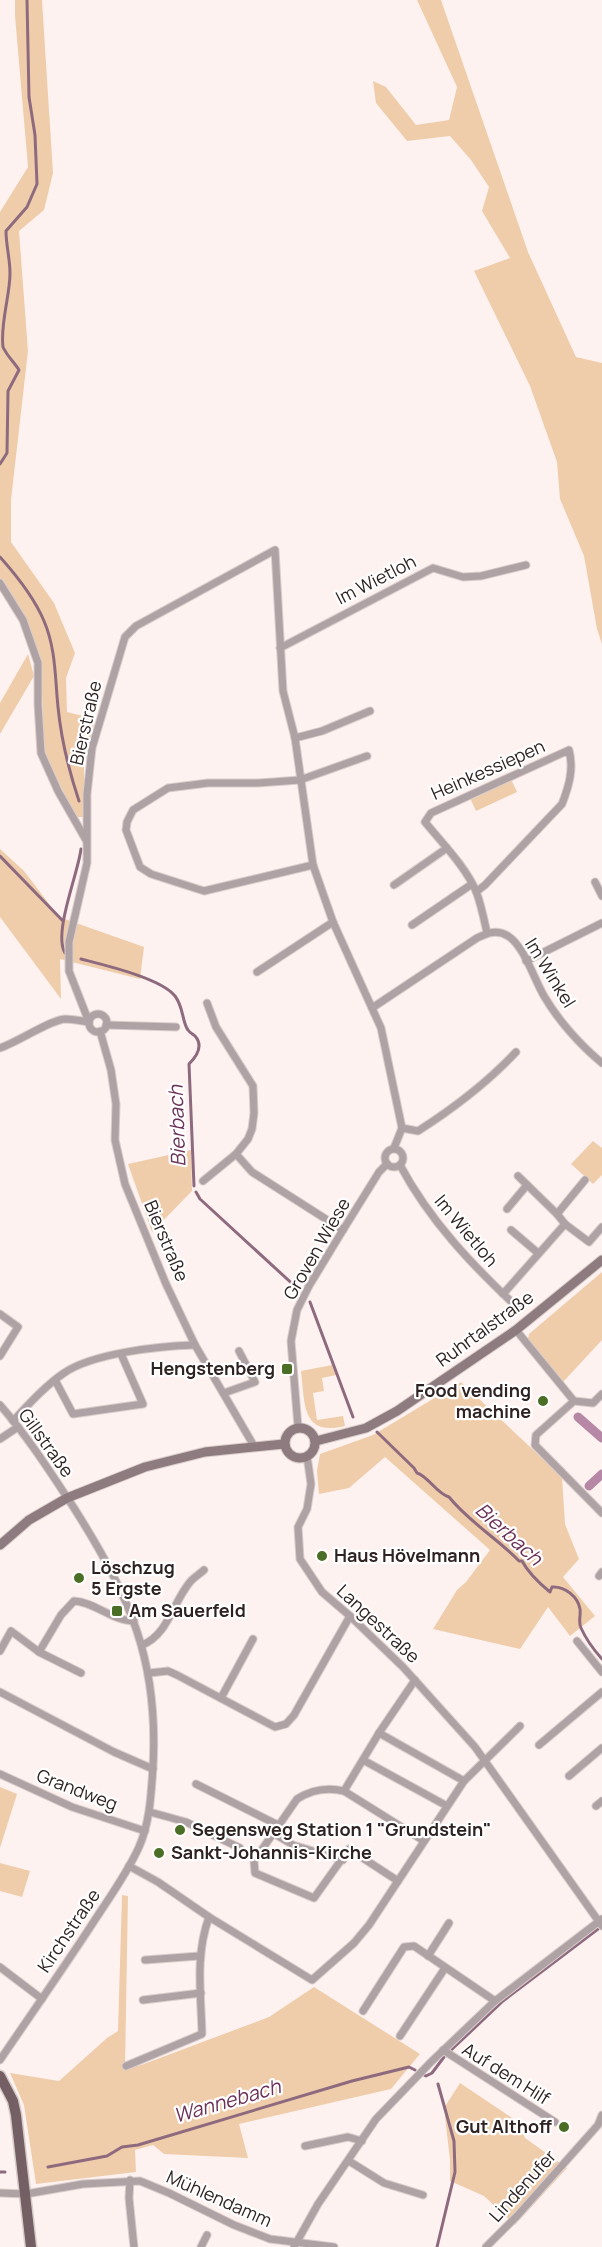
<svg xmlns="http://www.w3.org/2000/svg" width="602" height="2247" font-family="Manrope,sans-serif">
<style>
.green{fill:#efcdab}
.lines{fill:none;stroke-linecap:round;stroke-linejoin:round}
.stream{stroke:#8e6a7e;stroke-width:3}
.canal{stroke:#b788a6;stroke-width:9}
.minor-casing{stroke:#d9cdcb;stroke-width:9}
.secondary-casing{stroke:#d9cdcb;stroke-width:11}
.primary-casing{stroke:#d9cdcb;stroke-width:13}
.minor{stroke:#afa2a5;stroke-width:7}
.secondary{stroke:#8d7b7f;stroke-width:9}
.primary{stroke:#745f64;stroke-width:10}
.poi-dot{fill:#4b6e26;stroke:#fff;stroke-width:2}
.labels{text-anchor:middle;stroke-width:4.5;stroke-linejoin:round;paint-order:stroke}
.street-label{font-size:18px;fill:#2e2322;stroke:#fff}
.poi-label{font-size:18px;font-weight:bold;fill:#2e2322;stroke:#fff;text-anchor:start}
.water-label{font-size:20px;font-style:italic;fill:#6c3159;stroke:#fff}
</style>
<rect width="100%" height="100%" fill="#fef2f0"/>
<!-- green -->
<g class="green">
<path d="M15,0H42L53,173L44,210L19,231L28,351L11,500V542L54,603L75,653L66,678L67,712L95,719L84,767V817H76L44,753L41,661L24,619L0,578V212L28,167L15,16Z"/>
<path d="M417,0H441L528,252L576,357L602,363V644L597,629L584,556L560,499L557,462L530,386L474,271L510,258L482,211L489,187L471,160L450,136L407,141L376,103L373,81L386,87L416,125L449,120L457,87Z"/>
<path d="M28,654L34,676L0,734V703Z"/>
<path d="M511,779L517,792L476,811L470,798Z"/>
<path d="M0,849L24,871L59,917L144,947L140,979L60,959L61,999L0,917Z"/>
<path d="M593,1141L602,1148V1175L593,1184L571,1164Z"/>
<path d="M191,1150L192,1191L152,1232L128,1164Z"/>
<path d="M602,1272V1340L563,1382L528,1339L529,1334Z"/>
<path d="M332,1365L336,1375L322,1378L324,1391L313,1393L317,1420L343,1416L345,1426C301,1437 305,1403 301,1371Z"/>
<path d="M461,1382L562,1477L565,1524L579,1559L563,1577L595,1616L570,1636L548,1607L520,1649L433,1629L457,1590L466,1582L490,1550L385,1457L349,1488L319,1494L317,1471L320,1454L373,1435Z"/>
<path d="M0,1787L17,1794L0,1848Z"/>
<path d="M0,1863L30,1871L22,1897L0,1891Z"/>
<path d="M122,1895L128,1896L125,2069L144,2064L269,2017L314,1987L420,2054L391,2089L239,2124L248,2158L164,2154L153,2145L135,2150L136,2172L36,2184L24,2105L10,2073L59,2081L107,2038L118,2031Z"/>
<path d="M460,2083L518,2122L525,2138L567,2168L515,2225L484,2196L450,2181V2160L444,2108Z"/>
</g>
<g class="lines">
<!-- stream -->
<g class="stream">
<path d="M0,464L7,453L8,391L19,370C14,362 7,356 3,347C0,324 10,296 10,273C10,259 6,245 6,231L27,207L37,184L35,135L29,97L27,0"/>
<path d="M0,557C17,576 34,597 44,621C56,649 55,678 58,707C61,738 69,771 79,801"/>
<path d="M0,856L63,921"/>
<path d="M65,953C53,933 78,874 81,849"/>
<path d="M81,959C104,965 161,978 175,996C184,1008 182,1022 188,1030C190,1033 193,1034 195,1036C204,1046 196,1057 189,1064L194,1186"/>
<path d="M196,1192L200,1199L298,1289"/>
<path d="M310,1302L353,1417"/>
<path d="M377,1432L414,1468L417,1473C428,1476 437,1494 449,1497C469,1522 497,1538 519,1561H522C529,1574 539,1583 550,1592L552,1587C565,1586 578,1597 580,1609C581,1615 578,1622 581,1628C586,1639 593,1649 602,1659"/>
<path d="M449,2052L503,2001L598,1929"/>
<path d="M424,2075L426,2076L432,2073L444,2057"/>
<path d="M48,2167L107,2156L122,2147L138,2145L352,2081L409,2067L415,2070"/>
<path d="M0,2172H5"/>
<path d="M437,2247L455,2172L454,2141L438,2084"/>
</g>
<!-- canal -->
<g class="canal">
<path d="M578,1417L602,1438"/>
<path d="M589,1486L602,1474"/>
</g>
<defs>
<g id="minor">
<path d="M0,583L23,620L38,663V704L41,753L58,791L86,840"/>
<path d="M280,648L433,568L463,577L481,576L526,565"/>
<path d="M295,738L322,731L370,711"/>
<path d="M313,865L204,891L151,874L140,867L126,830L127,822L133,810L168,788L208,783H258L300,780L367,756"/>
<path d="M595,882L602,896"/>
<path d="M394,885L447,848"/>
<path d="M476,892L485,885L562,804C569,786 574,769 569,750L431,813L425,822C442,843 465,866 476,891C481,904 484,919 487,933"/>
<path d="M412,925L472,884"/>
<path d="M526,961L602,923"/>
<path d="M257,972L333,922"/>
<path d="M372,1008L477,938C487,933 497,929 508,936C524,946 534,979 544,996C558,1020 580,1045 602,1063"/>
<circle cx="98" cy="1023" r="9"/>
<path d="M106,1025L176,1027"/>
<path d="M100,1031L111,1070L116,1104L115,1140L125,1184L166,1284L195,1345L254,1446"/>
<path d="M0,1048C18,1042 50,1020 65,1019C73,1019 81,1021 89,1022L69,971V942L87,863V794L92,748L125,637L136,626L275,550L283,691L295,738L313,865L333,922L381,1028L402,1128L394,1148"/>
<path d="M402,1128L418,1131C454,1108 487,1083 516,1052"/>
<circle cx="394" cy="1158" r="9"/>
<path d="M236,1154L252,1172L343,1230"/>
<path d="M400,1165C430,1221 472,1265 518,1308"/>
<path d="M518,1176L557,1214L565,1224"/>
<path d="M203,1181L236,1154L248,1139L252,1129L254,1113L253,1086L216,1027L207,1003"/>
<path d="M507,1209L527,1185"/>
<path d="M557,1214L585,1180"/>
<path d="M511,1230L538,1253"/>
<path d="M503,1294L565,1224L589,1242L602,1227"/>
<path d="M0,1314L18,1327L0,1356"/>
<path d="M516,1330L574,1401L593,1403L602,1394"/>
<path d="M55,1380L73,1414L143,1404L121,1354"/>
<path d="M224,1393L255,1382L239,1351"/>
<path d="M574,1401L536,1435L535,1445L602,1513"/>
<path d="M0,1405C28,1437 51,1473 74,1508C130,1597 159,1660 153,1767C151,1795 150,1822 139,1847C126,1876 106,1902 89,1929C60,1973 30,2016 0,2060"/>
<path d="M13,1421C29,1404 45,1386 64,1373C93,1353 160,1346 195,1345"/>
<path d="M298,1427L291,1341L297,1310L309,1286L343,1230L379,1172L387,1164"/>
<path d="M0,1439L18,1427"/>
<path d="M307,1456L311,1484L307,1509L298,1527L300,1559L322,1592L350,1616L403,1667L475,1747L602,1926"/>
<path d="M599,1576L602,1572"/>
<path d="M577,1641L602,1672"/>
<path d="M142,1645C168,1635 173,1602 190,1582C194,1577 200,1574 204,1570"/>
<path d="M0,1651L11,1631L39,1652L61,1615L74,1601C95,1602 112,1621 134,1621"/>
<path d="M39,1652L81,1673"/>
<path d="M149,1673L168,1671L177,1675L275,1727L286,1724L294,1715L350,1616"/>
<path d="M415,1680L379,1733L464,1781"/>
<path d="M0,1692L114,1752L153,1769"/>
<path d="M221,1698L253,1639"/>
<path d="M539,1745L602,1692"/>
<path d="M363,1760L447,1806"/>
<path d="M0,1774L72,1807L145,1831"/>
<path d="M569,1776L602,1748"/>
<path d="M196,1784L278,1825"/>
<path d="M344,1791L379,1733"/>
<path d="M596,1806L602,1801"/>
<path d="M150,1812L186,1822L240,1848"/>
<path d="M273,1833L293,1845L343,1860"/>
<path d="M129,1866L158,1882L209,1917L312,1980L354,1943L369,1925L464,1781L520,1726"/>
<path d="M398,1881L349,1849L314,1898L255,1873L254,1861L297,1799C311,1790 327,1787 344,1791L424,1841"/>
<path d="M428,1956L449,1923"/>
<path d="M145,1960L199,1956"/>
<path d="M0,1967L42,1999"/>
<path d="M143,2000L201,1993"/>
<path d="M363,2011L404,1947L414,1946L495,2001"/>
<path d="M400,2036L445,1968"/>
<path d="M443,2050L555,2122"/>
<path d="M126,2066L202,2034C201,1993 195,1956 209,1917"/>
<path d="M305,2146L348,2137L362,2141"/>
<path d="M349,2161L384,2183L423,2195"/>
<path d="M130,2180L129,2198L134,2247"/>
<path d="M0,2193L26,2194L83,2184L140,2181L169,2193L234,2225L270,2239L334,2247"/>
<path d="M201,2247L207,2235"/>
<path d="M294,2247L318,2204L376,2119L431,2062L495,2001L602,1919"/>
<path d="M486,2247L517,2216L598,2125L602,2115"/>
</g>
<g id="secondary">
<circle cx="300" cy="1443" r="15"/>
<path d="M316,1441L366,1428L397,1411L516,1330L602,1260"/>
<path d="M0,1545L29,1520L67,1498L145,1467L205,1452L284,1444"/>
</g>
<path id="primary" d="M0,2076L13,2101L16,2115L31,2247"/>
</defs>
<!-- minor casing -->
<use href="#minor" class="minor-casing"/>
<!-- secondary casing -->
<use href="#secondary" class="secondary-casing"/>
<!-- primary casing -->
<use href="#primary" class="primary-casing"/>
<!-- minor -->
<use href="#minor" class="minor"/>
<!-- secondary -->
<use href="#secondary" class="secondary"/>
<!-- primary -->
<use href="#primary" class="primary"/>
</g>
<!-- markers -->
<g class="poi-dot">
<rect x="281" y="1363" width="12" height="12" rx="3"/>
<circle cx="543" cy="1401" r="6"/>
<circle cx="322" cy="1556" r="6"/>
<circle cx="79" cy="1578" r="6"/>
<rect x="111" y="1605" width="12" height="12" rx="3"/>
<circle cx="180" cy="1830" r="6"/>
<circle cx="159" cy="1853" r="6"/>
<circle cx="564" cy="2127" r="6"/>
</g>
<g class="labels">
<!-- street labels -->
<g class="street-label">
<text transform="translate(376 580) rotate(-27)" y="6">Im Wietloh</text>
<text transform="translate(86 723) rotate(-77)" y="6">Bierstraße</text>
<text transform="translate(488 770) rotate(-24)" y="6">Heinkessiepen</text>
<text transform="translate(550 973) rotate(58)" y="6">Im Winkel</text>
<text transform="translate(466 1231) rotate(50)" y="6">Im Wietloh</text>
<text transform="translate(166 1241) rotate(67)" y="6">Bierstraße</text>
<text transform="translate(317 1249) rotate(-60)" y="6">Groven Wiese</text>
<text transform="translate(485 1329) rotate(-36)" y="6">Ruhrtalstraße</text>
<text transform="translate(46 1443) rotate(54)" y="6">Gillstraße</text>
<text transform="translate(378 1624) rotate(43)" y="6">Langestraße</text>
<text transform="translate(77 1790) rotate(21)" y="6">Grandweg</text>
<text transform="translate(69 1931) rotate(-56)" y="6">Kirchstraße</text>
<text transform="translate(506 2074) rotate(32)" y="6">Auf dem Hilf</text>
<text transform="translate(523 2186) rotate(-48)" y="6">Lindenufer</text>
<text transform="translate(219 2199) rotate(24)" y="6">Mühlendamm</text>
</g>
<!-- poi labels -->
<g class="poi-label">
<text x="275" y="1375" text-anchor="end">Hengstenberg</text>
<text x="531" y="1397" text-anchor="end">Food vending<tspan x="531" dy="21">machine</tspan></text>
<text x="334" y="1562">Haus Hövelmann</text>
<text x="91" y="1574">Löschzug<tspan x="91" dy="21">5 Ergste</tspan></text>
<text x="129" y="1617">Am Sauerfeld</text>
<text x="192" y="1836">Segensweg Station 1 "Grundstein"</text>
<text x="171" y="1859">Sankt-Johannis-Kirche</text>
<text x="552" y="2133" text-anchor="end">Gut Althoff</text>
</g>
<!-- water labels -->
<g class="water-label">
<text transform="translate(177 1126) rotate(-92)" y="7">Bierbach</text>
<text transform="translate(509 1534) rotate(42)" y="7">Bierbach</text>
<text transform="translate(227 2101) rotate(-16)" y="7">Wannebach</text>
</g>
</g>
</svg>
